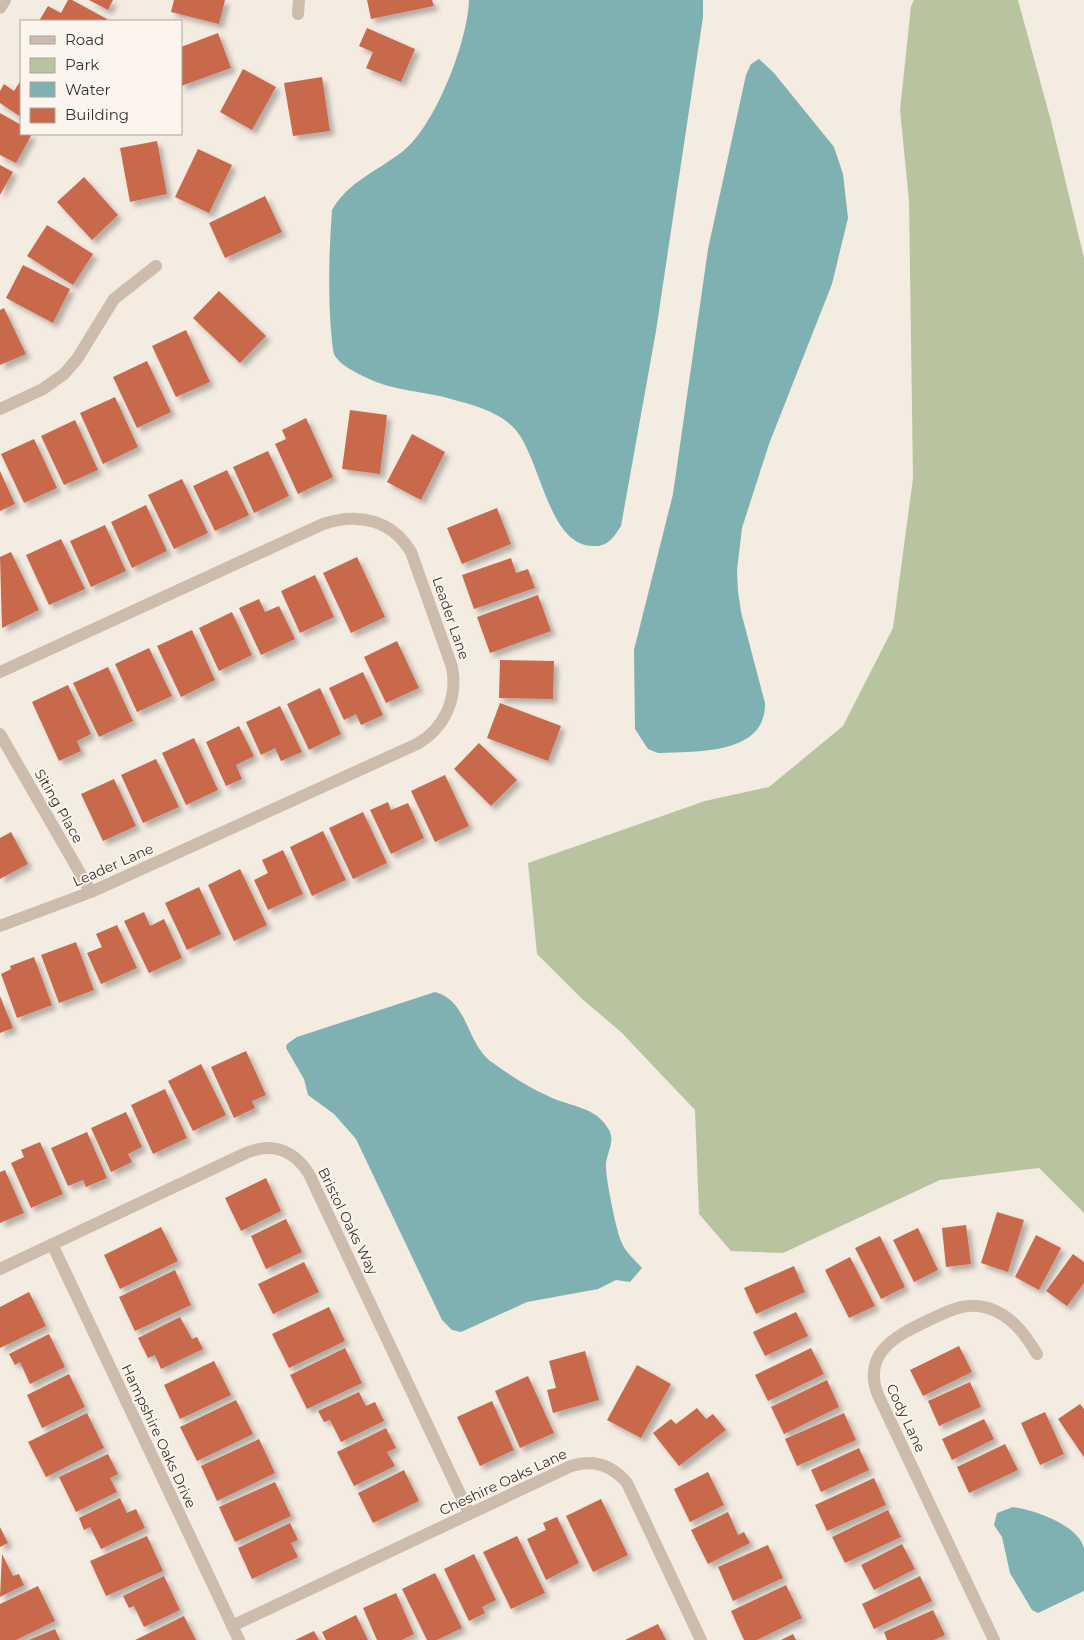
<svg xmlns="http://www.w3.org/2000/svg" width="1084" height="1640" font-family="Montserrat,sans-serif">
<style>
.green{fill:#b8c4a0}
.water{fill:#7fb0b2}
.building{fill:#c8694b;filter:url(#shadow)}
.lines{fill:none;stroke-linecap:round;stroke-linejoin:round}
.minor{stroke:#cdbbac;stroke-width:12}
.labels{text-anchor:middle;stroke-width:4;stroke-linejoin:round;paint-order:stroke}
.street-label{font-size:14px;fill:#3b302b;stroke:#fbf5ee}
</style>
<defs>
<filter id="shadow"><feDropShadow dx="4.5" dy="4.5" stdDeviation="2.5" flood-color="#0004"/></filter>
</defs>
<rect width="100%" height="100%" fill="#f4ebe1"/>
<!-- green -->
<path class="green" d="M914,0H1018L1051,121L1084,258V1213L1039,1168L940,1180L783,1253L731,1251L699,1214L695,1110L621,1032L581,998L537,954L528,863L705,801L769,787L843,726L893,628L913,478L909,201L900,110L911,6Z"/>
<!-- water -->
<g class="water">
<path d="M469,0H703V17L656,331L621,526C614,537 608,547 593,546C547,546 541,455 513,427C497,411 473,405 451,399C424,391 393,391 367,378C357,373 339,365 334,354C332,347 332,338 331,331C328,292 329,250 332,210C348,182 377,171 402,152C435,127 468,41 469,0Z"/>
<path d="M759,59L774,73L834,147L843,174L848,218L832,284L769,444L742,528L737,570L738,591L741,612L765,703C766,756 694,751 658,753L648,749L635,729L634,650L673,494L708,249L746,75L751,64Z"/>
<path d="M435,992C469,1001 466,1045 493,1063C511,1076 528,1087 548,1096C570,1107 596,1106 609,1130C616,1142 605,1155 606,1167C606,1180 616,1229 621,1241C625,1252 635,1260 642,1268L630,1282L616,1280L598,1289L527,1302L461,1332L452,1330L442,1320L356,1139L334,1114L308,1095L304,1079L286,1048L287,1044L297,1037Z"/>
<path d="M1013,1507C1034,1510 1077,1524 1084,1548C1084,1560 1084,1578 1084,1591L1038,1613L1032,1610L1010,1573L1002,1537L994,1525L997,1513Z"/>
</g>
<!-- building -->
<g class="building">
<path d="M68,0H72L107,19L106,21H39L48,6L61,13Z"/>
<path d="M89,0H113L108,10Z"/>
<path d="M174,0H225L219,24L171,12Z"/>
<path d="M367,0H432L434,6L371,19Z"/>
<path d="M367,28L415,49L401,82L366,68L373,52L359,46Z"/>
<path d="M218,33L231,68L181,86V47Z"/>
<path d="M243,69L276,87L252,130L220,112Z"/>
<path d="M322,77L330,131L293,136L284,83Z"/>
<path d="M21,80V117L0,103V91L4,84L14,91Z"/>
<path d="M0,113L21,125V134H32L16,163L0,155Z"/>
<path d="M157,141L167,194L130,202L120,148Z"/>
<path d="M198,149L232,165L209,213L175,197Z"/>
<path d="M0,165L13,172L0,195Z"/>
<path d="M84,177L118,215L92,240L57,202Z"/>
<path d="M265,196L282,232L225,258L209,223Z"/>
<path d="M47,225L93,254L73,285L27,256Z"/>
<path d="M23,265L70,289L53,323L6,298Z"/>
<path d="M219,291L266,336L240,363L193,318Z"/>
<path d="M4,308L26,354L0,365V310Z"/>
<path d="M186,330L210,382L176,397L152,346Z"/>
<path d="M147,361L171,412L137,428L113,377Z"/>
<path d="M115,397L138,447L103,464L80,413Z"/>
<path d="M350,410L387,415L380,474L342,469Z"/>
<path d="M306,418L333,477L298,494L275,444L286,439L282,430Z"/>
<path d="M75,420L98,470L64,485L41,436Z"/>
<path d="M412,434L445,452L421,500L387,482Z"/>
<path d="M34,439L57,488L24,503L1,454Z"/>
<path d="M268,451L289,496L254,513L233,467Z"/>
<path d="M227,470L249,515L215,531L193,486Z"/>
<path d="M0,471L15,504L0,511Z"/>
<path d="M182,479L208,533L174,549L148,495Z"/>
<path d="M146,505L167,551L132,568L111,522Z"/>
<path d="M497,508L511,544L462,564L447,528Z"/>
<path d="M105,525L126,571L91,587L70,541Z"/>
<path d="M61,539L85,589L49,605L26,555Z"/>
<path d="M11,552L39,610L2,628L0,557Z"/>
<path d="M357,557L385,617L351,633L323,573Z"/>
<path d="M511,558L516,573L528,569L535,588L474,609L462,575Z"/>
<path d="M315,575L334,617L300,633L281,591Z"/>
<path d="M538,595L551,631L490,653L477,617Z"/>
<path d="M259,599L265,612L279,606L295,639L261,655L239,608Z"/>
<path d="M232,612L252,655L219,671L199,628Z"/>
<path d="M192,630L215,680L181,697L157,646Z"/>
<path d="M397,641L419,688L386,703L364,657Z"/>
<path d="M149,648L172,696L137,712L115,664Z"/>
<path d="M500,660L554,661L553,699L499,698Z"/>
<path d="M108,667L133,721L99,737L73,683Z"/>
<path d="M363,672L383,715L361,725L356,714L344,720L329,688Z"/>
<path d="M68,685L91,734L77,741L81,751L59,761L32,702Z"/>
<path d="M320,688L341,734L309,750L287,704Z"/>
<path d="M500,703L561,726L548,761L487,738Z"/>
<path d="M280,706L302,752L281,761L275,748L261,755L246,722Z"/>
<path d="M239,726L254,756L236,765L242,779L226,786L206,742Z"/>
<path d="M194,738L218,790L186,805L162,753Z"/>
<path d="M479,743L517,780L491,806L454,769Z"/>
<path d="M156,759L179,807L143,823L121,775Z"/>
<path d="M445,775L469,826L435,842L411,791Z"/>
<path d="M114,779L136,826L103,841L81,794Z"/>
<path d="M388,802L391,810L408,803L424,838L391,854L370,810Z"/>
<path d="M363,812L387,863L353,879L329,828Z"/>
<path d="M323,831L346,880L312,896L290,847Z"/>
<path d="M11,832L28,864L0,879V838Z"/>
<path d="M283,850L303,894L268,910L254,880L268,873L262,860Z"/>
<path d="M240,869L267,925L234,941L208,885Z"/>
<path d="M199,887L221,934L187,950L165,903Z"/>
<path d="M144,912L150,926L164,919L182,958L149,973L124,921Z"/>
<path d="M117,925L137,968L101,984L87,953L102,947L96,934Z"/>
<path d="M76,942L94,990L59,1003L41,955Z"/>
<path d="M34,957L52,1005L17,1018L1,974L11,969L10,966Z"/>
<path d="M0,996L13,1028L0,1033Z"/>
<path d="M246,1051L266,1095L252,1101L255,1108L234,1118L211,1067Z"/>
<path d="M201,1064L226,1115L193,1131L168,1081Z"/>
<path d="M165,1089L187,1138L153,1154L131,1105Z"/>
<path d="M126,1112L142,1147L128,1154L132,1162L111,1172L91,1128Z"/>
<path d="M87,1132L107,1178L86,1187L83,1180L68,1186L51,1148Z"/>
<path d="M40,1142L63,1194L31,1208L11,1163L24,1157L21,1150Z"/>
<path d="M5,1170L24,1213L0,1223V1172Z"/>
<path d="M266,1178L281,1211L241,1231L225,1198Z"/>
<path d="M997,1212L1024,1220L1008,1272L981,1263Z"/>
<path d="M286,1219L302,1252L266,1269L251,1236Z"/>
<path d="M966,1225L971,1264L946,1267L942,1228Z"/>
<path d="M161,1227L178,1261L120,1289L104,1255Z"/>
<path d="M918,1228L938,1270L914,1282L893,1240Z"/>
<path d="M1036,1235L1061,1248L1039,1290L1015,1277Z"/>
<path d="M880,1236L905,1287L881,1299L855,1248Z"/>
<path d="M1073,1254L1084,1262V1283L1067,1306L1046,1291Z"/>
<path d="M850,1257L875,1306L849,1318L825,1270Z"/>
<path d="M304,1262L319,1292L273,1314L258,1284Z"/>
<path d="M794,1266L805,1292L756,1314L744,1288Z"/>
<path d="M175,1270L191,1305L135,1331L119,1297Z"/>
<path d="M29,1292L46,1326L0,1348V1307Z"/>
<path d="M329,1307L345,1341L289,1368L272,1334Z"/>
<path d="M796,1312L808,1336L765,1356L753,1332Z"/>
<path d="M180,1317L192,1339L197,1337L203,1349L161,1369L155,1355L148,1358L138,1338Z"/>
<path d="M49,1334L65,1367L30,1384L20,1362L15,1365L9,1354Z"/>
<path d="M959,1346L972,1372L923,1396L910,1370Z"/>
<path d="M345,1348L362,1383L307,1409L290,1375Z"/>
<path d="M811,1348L824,1374L768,1401L755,1375Z"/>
<path d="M585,1351L599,1400L553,1413L547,1390L556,1388L549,1361Z"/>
<path d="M214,1361L231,1395L180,1419L164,1385Z"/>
<path d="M637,1365L671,1384L641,1438L607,1420Z"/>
<path d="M69,1374L85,1407L42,1428L27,1395Z"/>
<path d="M528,1376L554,1433L520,1448L495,1391Z"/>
<path d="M827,1380L839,1407L784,1434L771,1407Z"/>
<path d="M970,1382L981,1407L939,1426L928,1401Z"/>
<path d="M359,1392L366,1406L375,1402L384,1421L341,1442L330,1420L324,1422L318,1411Z"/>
<path d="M236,1400L253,1434L197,1461L180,1427Z"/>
<path d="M492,1401L514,1450L480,1466L457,1417Z"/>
<path d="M1080,1404L1084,1409V1457L1058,1419Z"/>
<path d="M697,1408L706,1419L713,1414L726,1430L679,1466L653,1433L671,1419L676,1424Z"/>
<path d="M1045,1412L1064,1454L1040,1465L1021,1423Z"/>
<path d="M87,1413L104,1448L46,1477L28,1442Z"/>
<path d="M844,1413L856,1440L797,1466L785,1439Z"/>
<path d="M984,1419L994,1439L952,1460L942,1439Z"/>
<path d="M386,1428L396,1448L387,1452L395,1466L354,1486L337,1452Z"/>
<path d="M259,1439L275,1473L217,1501L201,1466Z"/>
<path d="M1005,1444L1018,1470L969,1493L957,1467Z"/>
<path d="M859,1448L869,1470L821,1492L811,1470Z"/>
<path d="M108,1454L118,1474L110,1478L117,1492L76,1512L59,1477Z"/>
<path d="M404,1470L419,1501L373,1523L358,1493Z"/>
<path d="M708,1472L724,1505L690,1522L674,1489Z"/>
<path d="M874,1478L886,1505L827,1531L815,1505Z"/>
<path d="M275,1482L291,1516L235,1542L219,1507Z"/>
<path d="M120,1498L127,1513L136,1509L145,1528L101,1549L90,1527L84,1530L79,1518Z"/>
<path d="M601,1499L628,1555L593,1572L566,1516Z"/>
<path d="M888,1510L901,1537L845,1563L832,1537Z"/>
<path d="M728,1512L738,1535L744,1532L750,1543L708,1564L691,1530Z"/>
<path d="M557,1517L579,1563L546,1580L527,1539L546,1530L543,1523Z"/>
<path d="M290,1523L298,1540L291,1543L298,1557L252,1579L238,1548Z"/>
<path d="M0,1527L8,1543L0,1547Z"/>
<path d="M147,1536L163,1571L106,1596L90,1561Z"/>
<path d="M517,1536L545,1593L511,1609L483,1552Z"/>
<path d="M902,1544L915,1569L874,1590L861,1565Z"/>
<path d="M768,1545L783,1578L733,1601L718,1567Z"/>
<path d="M2,1554L13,1576L19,1574L24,1585L0,1597Z"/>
<path d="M474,1554L496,1600L482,1607L485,1613L469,1621L444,1569Z"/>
<path d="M435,1573L462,1628L437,1640H427L402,1589Z"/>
<path d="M164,1576L180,1610L144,1627L134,1606L129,1608L123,1596Z"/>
<path d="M920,1576L932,1601L874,1629L862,1604Z"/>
<path d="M786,1585L802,1618L757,1640H744L731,1611Z"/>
<path d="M38,1586L55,1621L16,1640H0V1604Z"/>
<path d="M396,1593L414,1634L402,1640H377L363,1608Z"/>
<path d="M933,1610L945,1635L934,1640H887L884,1632Z"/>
<path d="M356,1615L368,1640H326L322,1632Z"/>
<path d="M184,1616L196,1640H135Z"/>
<path d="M658,1624L666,1640H625Z"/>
<path d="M55,1629L60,1640H29Z"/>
<path d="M314,1631L319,1640H295Z"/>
<path d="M793,1634L796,1640H781Z"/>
</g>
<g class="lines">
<!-- minor -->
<g class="minor">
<path d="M0,8L5,0"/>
<path d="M298,14L299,0"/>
<path d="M0,409L43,389L64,374L77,359L114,299L156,266"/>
<path d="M0,672L323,524C358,512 392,520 411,552L452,667C458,698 445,728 417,744L91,892L0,926"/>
<path d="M0,734L91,892"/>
<path d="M52,1244L239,1640"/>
<path d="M0,1269L246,1153C272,1142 294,1150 309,1174L469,1513"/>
<path d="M232,1626L571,1466C593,1459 612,1465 627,1483L701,1640"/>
<path d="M994,1640L878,1395C861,1352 898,1335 929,1320C949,1311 966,1301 988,1308C1011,1315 1025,1334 1037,1354"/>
</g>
</g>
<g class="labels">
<!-- street labels -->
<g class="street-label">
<text transform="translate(451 618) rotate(71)" y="5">Leader Lane</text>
<text transform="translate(59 806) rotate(60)" y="5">Siting Place</text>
<text transform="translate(113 865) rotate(-24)" y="5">Leader Lane</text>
<text transform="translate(348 1221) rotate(64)" y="5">Bristol Oaks Way</text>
<text transform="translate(906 1418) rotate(65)" y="5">Cody Lane</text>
<text transform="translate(159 1436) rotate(65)" y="5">Hampshire Oaks Drive</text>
<text transform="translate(503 1482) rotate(-25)" y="5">Cheshire Oaks Lane</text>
</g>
</g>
<!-- legend -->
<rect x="20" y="20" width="162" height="115" fill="#fbf5ee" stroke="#aea6a0"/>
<rect x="30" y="36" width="25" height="8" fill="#cdbbac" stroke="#aea6a0"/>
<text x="65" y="45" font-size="15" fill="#3b302b">Road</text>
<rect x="30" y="58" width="25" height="15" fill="#b8c4a0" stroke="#aea6a0"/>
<text x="65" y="70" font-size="15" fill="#3b302b">Park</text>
<rect x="30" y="82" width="25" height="15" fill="#7fb0b2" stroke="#aea6a0"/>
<text x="65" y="95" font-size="15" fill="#3b302b">Water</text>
<rect x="30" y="108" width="25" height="15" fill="#c8694b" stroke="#aea6a0"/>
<text x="65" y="120" font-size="15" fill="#3b302b">Building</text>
</svg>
